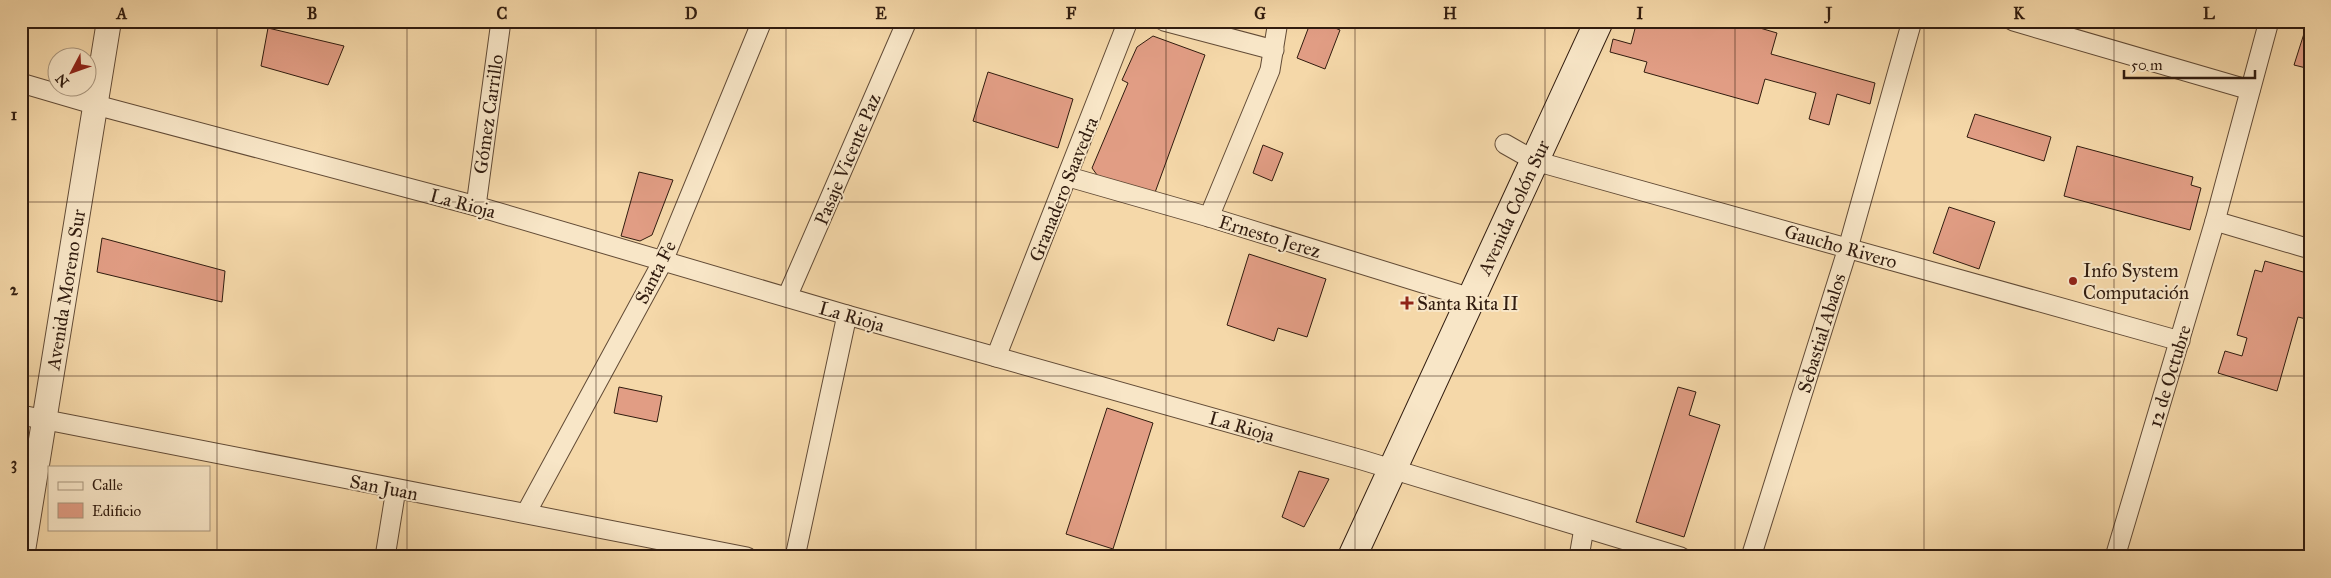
<svg xmlns="http://www.w3.org/2000/svg" width="2331" height="578" font-family="'IM FELL Great Primer',serif">
<style>
.building{fill:#e19d84;stroke:#311c0f}
.lines{fill:none;stroke-linecap:round;stroke-linejoin:round}
.minor-casing{stroke:#624b36;stroke-width:21}
.tertiary-casing{stroke:#624b36;stroke-width:26}
.secondary-casing{stroke:#311c0f;stroke-width:30}
.minor{stroke:#f8e6c7;stroke-width:19}
.tertiary{stroke:#f8e6c7;stroke-width:24}
.secondary{stroke:#f8e6c7;stroke-width:28}
.grid{fill:none;stroke:#311c0f;stroke-width:1;stroke-opacity:0.55}
.poi-dot{fill:#8f2418;stroke:#f8e6c7;stroke-width:2}
.labels{text-anchor:middle;stroke-width:4;stroke-linejoin:round;paint-order:stroke}
.street-label{font-size:19px;fill:#311c0f;stroke:#f8e6c7}
.poi-label{font-size:19px;fill:#311c0f;stroke:#f8e6c7;text-anchor:start}
.neatline{fill:none;stroke:#311c0f;stroke-width:2}
.grid-label{font-size:16px;text-anchor:middle;font-weight:bold;fill:#311c0f}
</style>
<rect width="100%" height="100%" fill="#f5d8a9"/>
<filter id="stains"><feTurbulence type="fractalNoise" baseFrequency=".004" numOctaves="4"/><feColorMatrix values="0 0 0 0 .2 0 0 0 0 .09 0 0 0 0 .02 0 0 0 .5 -.17"/></filter>
<radialGradient id="worn" r=".72"><stop offset=".6" stop-color="#630" stop-opacity="0"/><stop offset="1" stop-color="#630" stop-opacity=".3"/></radialGradient>
<!-- building -->
<g class="building">
<path d="M1311,21H1318L1340,30L1325,69L1297,58Z"/>
<path d="M1637,21H1736L1777,33L1771,54L1875,83L1870,104L1837,94L1829,125L1809,119L1816,93L1765,79L1758,104L1644,72L1647,62L1610,52L1613,39L1631,44Z"/>
<path d="M2308,21H2310V69L2294,65Z"/>
<path d="M268,28L344,46L328,85L261,66Z"/>
<path d="M1153,36L1205,55L1153,198L1100,179L1092,168L1128,83L1122,80L1137,47Z"/>
<path d="M988,72L1073,99L1058,148L973,121Z"/>
<path d="M1975,114L2051,137L2044,161L1967,137Z"/>
<path d="M1263,145L1283,153L1272,181L1253,173Z"/>
<path d="M2077,146L2193,177L2191,185L2201,188L2190,230L2064,196Z"/>
<path d="M639,172L673,180L652,235L640,241L621,236Z"/>
<path d="M1949,207L1995,222L1979,269L1933,253Z"/>
<path d="M102,238L225,271L222,302L97,272Z"/>
<path d="M1249,254L1326,279L1307,337L1278,328L1274,341L1227,325Z"/>
<path d="M2265,261L2310,274V320L2298,317L2277,391L2218,373L2225,351L2242,356L2247,338L2237,335L2255,270L2262,272Z"/>
<path d="M619,387L662,396L657,422L614,413Z"/>
<path d="M1678,387L1696,392L1689,415L1720,425L1684,537L1636,522Z"/>
<path d="M1107,408L1153,423L1113,549L1066,534Z"/>
<path d="M1299,471L1329,479L1304,527L1282,517Z"/>
</g>
<g class="lines">
<defs>
<g id="minor">
<path d="M1164,21L1274,50"/>
<path d="M2013,21L2250,90"/>
<path d="M21,83L96,105L476,206L847,315L1362,460L1681,557"/>
<path d="M1505,144L1535,161L2180,341"/>
<path d="M1069,177L1209,217L1471,298"/>
<path d="M476,206L501,21"/>
<path d="M1209,217L1270,70L1278,21"/>
<path d="M2215,221L2310,249"/>
<path d="M787,297L907,21"/>
<path d="M996,357L1128,21"/>
<path d="M21,415L747,557"/>
<path d="M526,513L663,261L762,21"/>
<path d="M385,557L396,489"/>
<path d="M795,557L847,315"/>
<path d="M1579,557L1584,528"/>
<path d="M1751,557L1848,248L1912,21"/>
<path d="M2115,557L2215,221L2269,21"/>
</g>
<g id="tertiary">
<path id="s1" d="M22,557L109,21"/>
</g>
<g id="secondary">
<path id="s2" d="M1352,557L1599,21"/>
</g>
</defs>
<!-- minor casing -->
<use href="#minor" class="minor-casing"/>
<!-- tertiary casing -->
<use href="#tertiary" class="tertiary-casing"/>
<!-- secondary casing -->
<use href="#secondary" class="secondary-casing"/>
<!-- minor -->
<use href="#minor" class="minor"/>
<!-- tertiary -->
<use href="#tertiary" class="tertiary"/>
<!-- secondary -->
<use href="#secondary" class="secondary"/>
</g>
<!-- grid -->
<path class="grid" d="M217,21V557M407,21V557M596,21V557M786,21V557M976,21V557M1166,21V557M1355,21V557M1545,21V557M1735,21V557M1924,21V557M2114,21V557M21,202H2310M21,376H2310"/>
<!-- markers -->
<g class="poi-dot">
<circle cx="2073" cy="281" r="5"/>
<path d="M1404.5 295.5h5v5h5v5h-5v5h-5v-5h-5v-5h5z"/>
</g>
<g class="labels">
<!-- street labels -->
<g class="street-label">
<text transform="translate(488 114) rotate(-82)" y="7">Gómez Carrillo</text>
<text transform="translate(847 159) rotate(-67)" y="7">Pasaje Vicente Paz</text>
<text transform="translate(1063 189) rotate(-68)" y="7">Granadero Saavedra</text>
<text transform="translate(463 203) rotate(15)" y="7">La Rioja</text>
<text dy="7" stroke="none"><textPath href="#s2" startOffset="385">Avenida Colón Sur</textPath></text>
<text transform="translate(1270 236) rotate(17)" y="7">Ernesto Jerez</text>
<text transform="translate(1841 246) rotate(16)" y="7">Gaucho Rivero</text>
<text transform="translate(655 272) rotate(-63)" y="7">Santa Fe</text>
<text dy="7" stroke="none"><textPath href="#s1" startOffset="271">Avenida Moreno Sur</textPath></text>
<text transform="translate(852 316) rotate(16)" y="7">La Rioja</text>
<text transform="translate(1821 333) rotate(-73)" y="7">Sebastial Abalos</text>
<text transform="translate(2169 376) rotate(-73)" y="7">12 de Octubre</text>
<text transform="translate(1242 426) rotate(16)" y="7">La Rioja</text>
<text transform="translate(384 487) rotate(11)" y="7">San Juan</text>
</g>
<!-- poi labels -->
<g class="poi-label">
<text x="2083" y="277">Info System<tspan x="2083" dy="22">Computación</tspan></text>
<text x="1417" y="310">Santa Rita II</text>
</g>
</g>
<!-- margin -->
<rect width="2331" height="578" fill="none" stroke="#f5d8a9" stroke-width="55"/>
<!-- legend -->
<rect x="48" y="466" width="162" height="65" fill="#f8e6c7" stroke="#a8957d"/>
<rect x="58" y="482" width="25" height="8" fill="#f8e6c7" stroke="#a8957d"/>
<text x="92" y="490" font-size="15" fill="#311c0f">Calle</text>
<rect x="58" y="503" width="25" height="15" fill="#e19d84" stroke="#a8957d"/>
<text x="92" y="516" font-size="15" fill="#311c0f">Edificio</text>
<!-- north arrow -->
<g transform="translate(72 72) rotate(229)"><circle r="24" fill="#f8e6c7" stroke="#a8957d"/>
<path d="M0-4L9 19L0 12L-9 19Z" fill="#8f2418"/>
<text y="-8" font-size="14" font-weight="bold" text-anchor="middle" fill="#311c0f">N</text>
</g>
<!-- scale -->
<path d="M2124 70v8h131v-8" fill="none" stroke="#311c0f" stroke-width="2.5"/>
<text x="2131" y="70" font-size="15" fill="#311c0f" stroke="#f8e6c7" stroke-width="4" paint-order="stroke">50 m</text>
<rect x="28" y="28" width="2276" height="522" class="neatline"/>
<g class="grid-label">
<text x="122" y="19">A</text>
<text x="312" y="19">B</text>
<text x="502" y="19">C</text>
<text x="691" y="19">D</text>
<text x="881" y="19">E</text>
<text x="1071" y="19">F</text>
<text x="1260" y="19">G</text>
<text x="1450" y="19">H</text>
<text x="1640" y="19">I</text>
<text x="1829" y="19">J</text>
<text x="2019" y="19">K</text>
<text x="2209" y="19">L</text>
<text x="14" y="120">1</text>
<text x="14" y="295">2</text>
<text x="14" y="469">3</text>
</g>
<rect width="100%" height="100%" filter="url(#stains)"/>
<rect width="100%" height="100%" fill="url(#worn)"/>
</svg>
